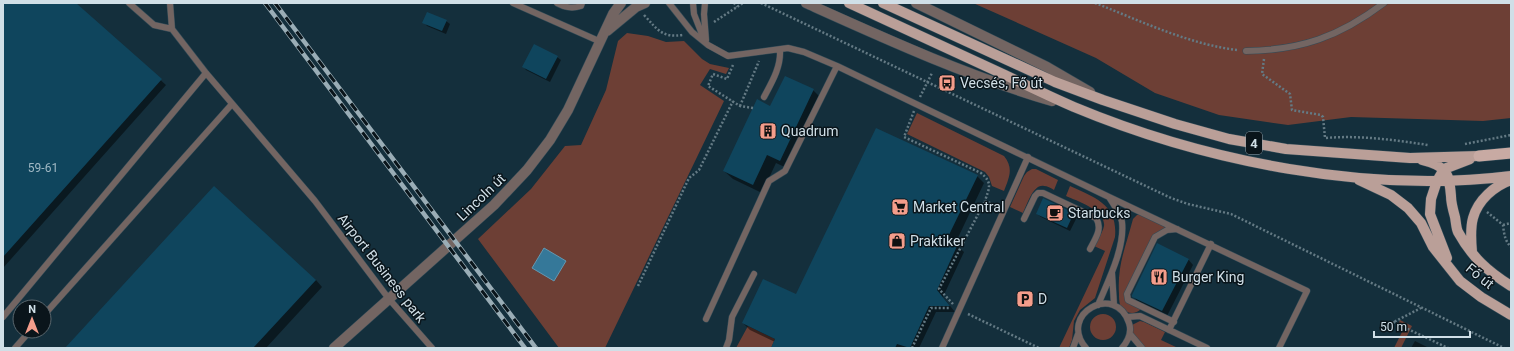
<svg xmlns="http://www.w3.org/2000/svg" width="1514" height="351" font-family="Roboto,sans-serif">
<rect width="100%" height="100%" fill="#142f3c"/>
<path fill="#6d3f35" d="M973 3H1511V118L1483 121 1351 117 1288 125 1219 115 1155 93 1096 58Z
M627 33 648 36 666 42 684 41 702 59 710 64 729 68 726 74 710 69 700 85 724 101 605 348H559L478 239 531 189 565 146 581 145 606 90 618 41Z
M917 113 1004 156C1014 168 1009 178 1004 191L992 186 989 177 985 172 907 134Z
M1032 169H1036L1058 180 1054 190C1051 188 1047 186 1044 186 1033 184 1027 205 1023 213L1010 207 1024 176 1027 172Z
M1070 186C1096 198 1118 205 1115 237L1095 298 1080 310 1074 321 1072 340 1069 348H1059L1105 251 1094 246C1097 240 1103 232 1104 226 1106 210 1077 201 1066 196Z
M1141 214 1165 227 1164 230 1154 235 1125 293 1141 309C1137 313 1132 314 1127 312 1119 309 1119 301 1119 294 1117 265 1126 246 1133 219L1137 215Z
M1090 327a13 13 0 1 1 26 0a13 13 0 1 1-26 0Z
M1400 320 1412 326 1401 348H1394L1402 332 1396 329Z
M1140 321 1144 322 1165 332 1161 340 1178 348H1144L1132 335V325Z
M748 326 775 339 771 348H736Z"/>
<path fill="#357899" stroke="#6497b0" d="M544 248 566 261 554 281 532 268Z"/>
<path fill="#0007" d="M3 3H75L166 85 3 268Z
M563 3H575L573 7Z
M446 21 450 24 446 34 427 26 424 22Z
M557 57 561 60 550 82 526 70 523 66Z
M813 90 822 99 789 169 776 163 762 193 733 179 724 171 771 107Z
M977 176 984 183 955 244 964 252 943 297 955 312H936L919 348H772L775 342 750 330 743 323 797 295Z
M1037 214H1074L1077 217 1070 231 1041 217Z
M1188 259 1193 265 1167 316 1138 302 1133 296Z
M316 280 322 287 266 348H67Z
M1415 341 1429 348H1411Z"/>
<path fill="#0f455d" d="M3 3H76L162 79 3 257Z
M427 12 447 20 442 31 422 23Z
M534 44 558 56 546 79 522 67Z
M785 76 814 89 780 161 767 155 753 185 723 171 757 99 770 106Z
M876 128 978 175 947 239 958 244 937 290 950 306H929L910 348 897 344 895 348H771L775 339 742 323 763 279 796 294Z
M214 186 316 280 253 348H65Z
M1043 198 1074 213 1067 228 1036 214Z
M1157 243 1189 259 1162 311 1132 297V295Z"/>
<g fill="none" stroke-linecap="round" stroke-linejoin="round">
<g stroke="#324b57" stroke-width="7">
<path id="service" d="M129 3 154 25 172 29
M170 3 172 29 206 73 315 201 389 299 432 348
M513 3 601 42
M557 3C565 7 571 9 581 6L582 3
M669 3 692 32 708 45 728 56 788 48 804 52 837 66 1109 197C1113 204 1121 214 1122 222 1125 248 1108 281 1098 305
M693 3 694 14 705 42
M705 3 704 14 706 40
M1246 51C1301 50 1339 37 1384 3
M764 97C772 82 781 67 780 50
M1109 197 1307 291 1279 348
M1024 219 1035 196 1038 193H1043L1096 218C1103 229 1095 239 1090 249
M1112 273 1114 305
M44 315 232 104
M3 317 206 73
M1127 317 1140 316 1207 348
M706 319 769 181 785 171 837 66
M1174 322 1128 300 1127 294 1155 237 1167 230 1177 229
M1169 330 1211 244
M1130 334 1142 348
M15 348 30 331
M726 348 729 340 732 317 754 274
M942 348 1028 157
M1073 348 1078 334
M1086 348C1057 314 1116 282 1129 323 1132 332 1128 341 1122 348"/>
</g>
<g stroke="#324b57" stroke-width="11">
<path id="minor" d="M806 3C886 39 967 76 1052 101
M916 3 1047 67 1090 92
M607 31 636 7 645 3
M334 348 494 205 527 170 550 140 568 110 613 14 621 3"/>
</g>
<g stroke="#324b57" stroke-width="11">
<path id="primary" d="M849 3C901 27 953 51 1005 75 1028 86 1051 97 1074 107 1206 162 1369 194 1511 176
M883 3 1055 82 1103 100 1175 124 1229 139 1286 149 1410 158 1479 156
M1422 160C1447 166 1449 173 1451 196 1451 203 1453 210 1455 217 1456 222 1456 228 1458 232 1472 257 1487 271 1511 286
M1359 180 1391 195 1408 208 1421 223 1433 247 1460 281 1481 297 1511 315
M1472 252C1471 241 1470 229 1473 218 1478 200 1494 186 1511 180
M1447 258 1430 214 1431 199 1437 181 1444 169 1470 159"/>
</g>
<g stroke="#324b57" stroke-width="12">
<path id="trunk" d="M1479 156 1511 153"/>
</g>
<path stroke="#647a84" stroke-width="2.5" stroke-dasharray="2 2" stroke-linecap="butt" d="M734 3 737 7
M761 3 1171 198 1188 204 1231 214 1504 348
M1095 3C1141 21 1188 44 1237 50
M644 15C658 30 662 38 683 35
M714 22 743 3
M1264 59 1262 74 1290 94 1292 110 1321 115 1323 117 1325 138C1360 135 1394 140 1428 145
M733 65 727 79 713 74 708 86 740 106 753 108
M920 97 932 73
M740 106 759 61
M914 111 904 137 981 173C993 183 989 188 985 201L997 206
M1465 144 1511 135
M1487 212 1503 225C1504 234 1505 241 1511 247
M1503 225 1511 223
M638 286 689 178 699 170 733 101
M953 304 939 289 985 201
M968 314 1039 348
M1393 322 1448 348
M1384 327 1421 308
M912 348 931 308H950"/>
<use href="#service" stroke="#736562" stroke-width="6"/>
<use href="#minor" stroke="#736562" stroke-width="10"/>
<use href="#primary" stroke="#ba9f98" stroke-width="10"/>
<use href="#trunk" stroke="#c8aaa3" stroke-width="11"/>
<g stroke="#9aadb6" stroke-width="4.5">
<path id="rail" d="M265 3 525 348
M275 3 536 348"/>
</g>
<use href="#rail" stroke="#0a151b" stroke-width="3" stroke-dasharray="9" stroke-linecap="butt"/>
</g>
<defs>
<g id="bus-square" transform="scale(0.9)"><rect x="-9" y="-9" width="18" height="18" rx="4" fill="#f49d8b" stroke="#0a151b"/><path d="M-5-6H5V4H4V6H2V4H-2V6H-4V4H-5ZM-3.5-4V0h7V-4ZM-3.5 1.2v1.5H-2V1.2ZM2 1.2v1.5H3.5V1.2Z" fill="#111"/></g>
<g id="building-square" transform="scale(0.9)"><rect x="-9" y="-9" width="18" height="18" rx="4" fill="#f49d8b" stroke="#0a151b"/><path d="M-4-6H4V6H1V3H-1V6H-4ZM-2.5-4.3h1.7v1.8h-1.7ZM.8-4.3h1.7v1.8H.8ZM-2.5-1h1.7V.8h-1.7ZM.8-1h1.7V.8H.8Z" fill="#111"/></g>
<g id="supermarket-square" transform="scale(0.9)"><rect x="-9" y="-9" width="18" height="18" rx="4" fill="#f49d8b" stroke="#0a151b"/><path d="M-6-5.5h2.5l.6 2H6L4.5 2H-2.5L-4.4-4H-6ZM-1.5 3.2a1.3 1.3 0 1 0 .1 0ZM3 3.2a1.3 1.3 0 1 0 .1 0Z" fill="#111"/></g>
<g id="cafe-square" transform="scale(0.9)"><rect x="-9" y="-9" width="18" height="18" rx="4" fill="#f49d8b" stroke="#0a151b"/><path d="M-5.5-4.5H6V0H3Q3 3.5 0 3.5H-2.5Q-5.5 3.5-5.5 0ZM3-3.2v2h1.7v-2ZM-6 4.5H4V6H-6Z" fill="#111"/></g>
<g id="shop-square" transform="scale(0.9)"><rect x="-9" y="-9" width="18" height="18" rx="4" fill="#f49d8b" stroke="#0a151b"/><path d="M-5-2.5h2.3a2.7 3.5 0 0 1 5.4 0H5L5.5 6h-11ZM-1.5-2.5h3a1.5 2.3 0 0 0-3 0Z" fill="#111"/></g>
<g id="restaurant-square" transform="scale(0.9)"><rect x="-9" y="-9" width="18" height="18" rx="4" fill="#f49d8b" stroke="#0a151b"/><path d="M-5-6h1v4h1v-4h1v4h1v-4h1v5L-1.5 .5V6h-2V.5L-5-1ZM5-6V6H3V1.5H1.5Q1.5-4 5-6Z" fill="#111"/></g>
<g id="parking-square" transform="scale(0.9)"><rect x="-9" y="-9" width="18" height="18" rx="4" fill="#f49d8b" stroke="#0a151b"/><path d="M-3.5-5.5H1a3.5 3.5 0 0 1 0 7H-1V5.5H-3.5ZM-1-3.4V-.6H.8a1.4 1.4 0 0 0 0-2.8Z" fill="#111"/></g>
</defs>
<g fill-rule="evenodd">
<use href="#bus-square" x="947" y="83"/>
<use href="#building-square" x="768" y="131"/>
<use href="#supermarket-square" x="900" y="207"/>
<use href="#cafe-square" x="1055" y="213"/>
<use href="#shop-square" x="897" y="241"/>
<use href="#restaurant-square" x="1159" y="277"/>
<use href="#parking-square" x="1025" y="299"/>
</g>
<g text-anchor="middle" stroke-width="3" stroke-linejoin="round" paint-order="stroke">
<g font-size="12" fill="#a0b8c4">
<text x="43" y="172">59-61</text>
</g>
<rect fill="#0a151b" stroke="#95a2aa" stroke-width="1" x="1246" y="132" width="16" height="22" rx="3"/>
<g font-size="13" font-weight="bold" fill="#d0dfe7">
<text x="1254" y="148">4</text>
</g>
<g font-size="14" fill="#d0dfe7" stroke="#0a151b" text-anchor="start">
<text x="960" y="88">Vecsés, Fő út</text>
<text x="781" y="136">Quadrum</text>
<text x="913" y="212">Market Central</text>
<text x="1068" y="218">Starbucks</text>
<text x="910" y="246">Praktiker</text>
<text x="1172" y="282">Burger King</text>
<text x="1038" y="304">D</text>
</g>
<g font-size="14" fill="#d0dfe7" stroke="#0a151b">
<text transform="translate(481 197) rotate(-44)" y="5">Lincoln út</text>
<text transform="translate(382 268) rotate(52)" y="5">Airport Business park</text>
<text transform="translate(1480 276) rotate(39)" y="5">Fő út</text>
</g>
</g>
<rect width="1514" height="351" fill="none" stroke="#d0dfe7" stroke-width="8"/>
<g transform="translate(32 319)"><circle r="19" fill="#0a151b" stroke="#59666d"/>
<path d="M0-3L7 15L0 10L-7 15Z" fill="#f49d8b"/>
<text y="-6" font-size="11" font-weight="bold" text-anchor="middle" fill="#d0dfe7">N</text>
</g>
<path d="M1374 331v6h96v-6" fill="none" stroke="#d0dfe7" stroke-width="2"/>
<text x="1380" y="331" font-size="12" fill="#d0dfe7" stroke="#0a151b" stroke-width="3" paint-order="stroke">50 m</text>
</svg>
